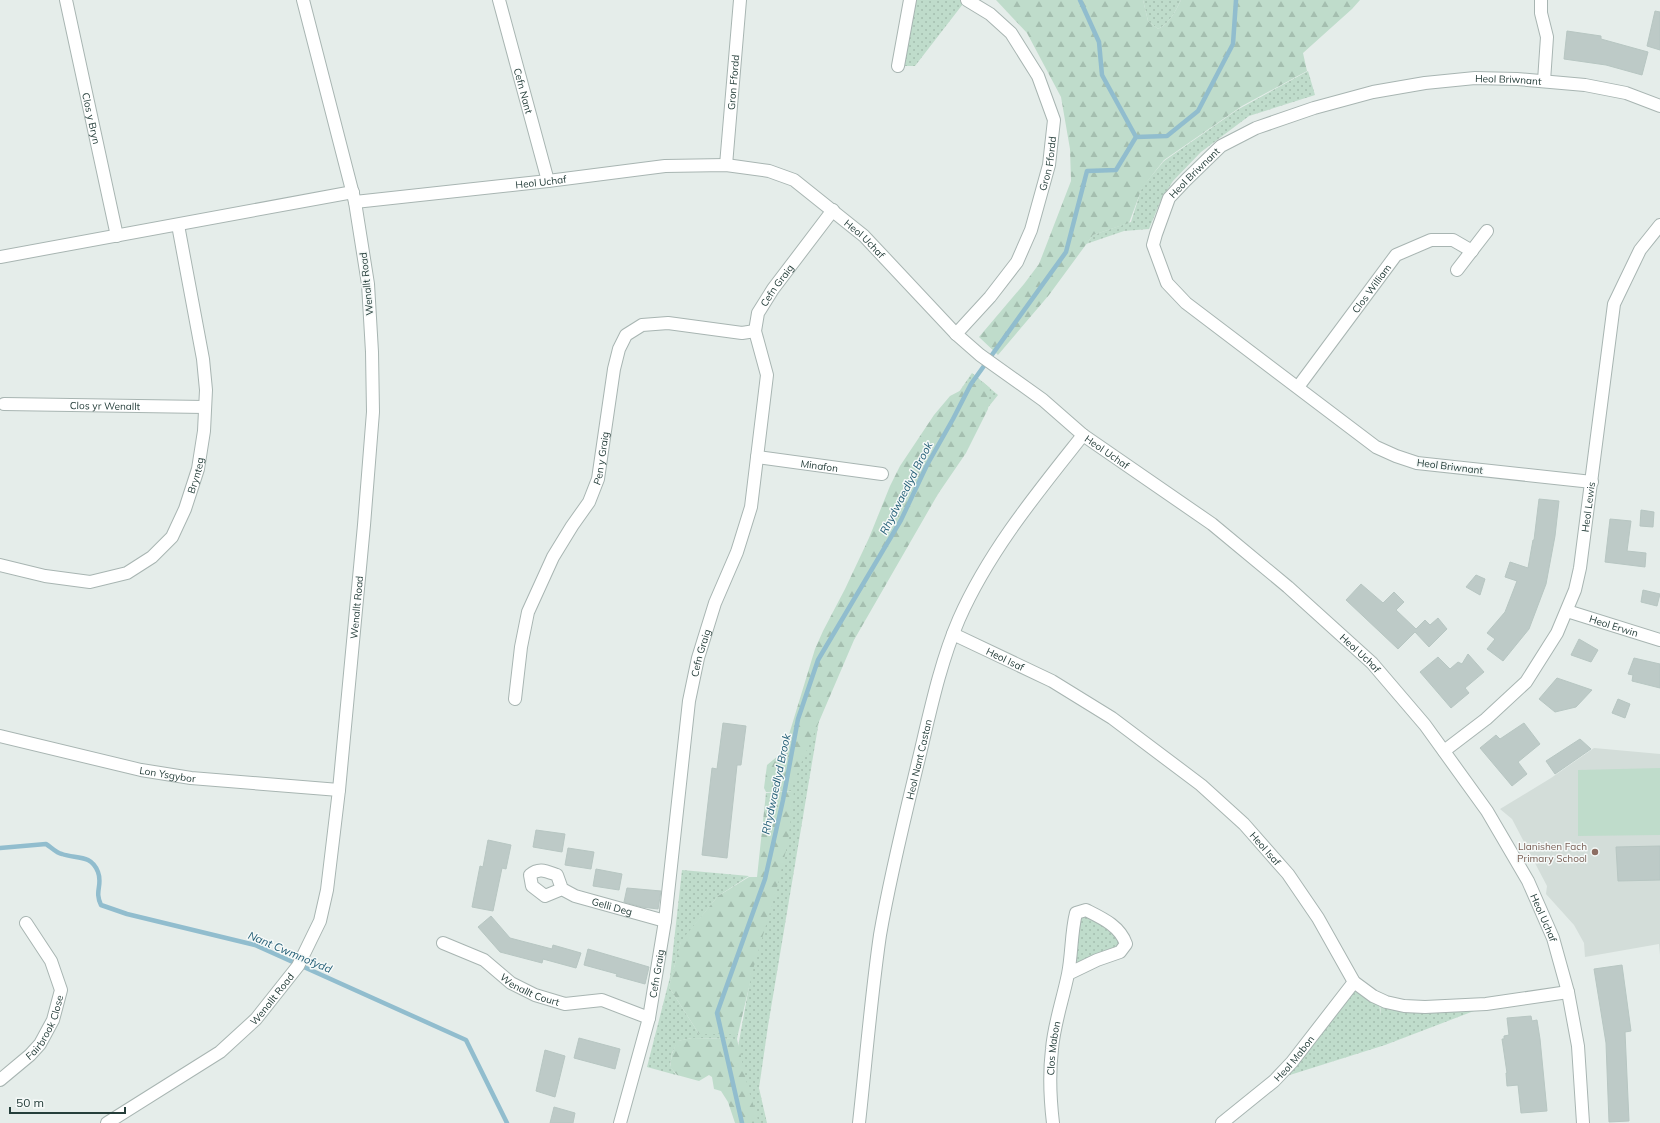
<svg xmlns="http://www.w3.org/2000/svg" width="1660" height="1123" font-family="Mulish,sans-serif">
<defs>
<pattern id="grass-dots" width="8" height="8" patternUnits="userSpaceOnUse"><rect width="8" height="8" fill="#bfdccb"/><path d="M2 2h.1M6 6h.1" fill="none" stroke="#a4beaf" stroke-width="1.8" stroke-linecap="round"/></pattern>
<pattern id="forest-firs" width="22" height="20" patternUnits="userSpaceOnUse"><rect width="22" height="20" fill="#bfdccb"/><path d="M5 1l3.5 6h-7zM16 11l3.5 6h-7z" fill="#a4beaf"/></pattern>
</defs>
<rect width="100%" height="100%" fill="#e5edea"/>
<path fill="#d3ddd9" d="M1594 748 1660 754V955L1659 944 1585 957 1584 943 1574 925 1546 894 1547 886 1512 819 1500 809 1551 778Z"/>
<path fill="url(#grass-dots)" d="M910 0H966L915 66H898Z
M1143 0H1181C1175 12 1170 23 1158 29L1148 21Z
M1308 71 1315 95 1249 116 1201 152 1173 181 1161 200 1149 229 1124 231 1086 244 1093 235 1131 222 1142 187 1164 161 1237 110Z
M972 373 998 395 954 450 855 632 821 709 768 1026 759 1088 767 1123H751L738 1047 751 975 791 791 766 792 768 776 793 775 939 421Z
M682 870 749 876 718 896 681 942 669 987 699 1034H738L737 1039 692 1038 678 1041 672 1053 670 1066 676 1075 647 1067 670 977Z
M1086 910 1126 944 1068 974 1073 924Z
M1354 983 1378 998 1381 1016 1380 1001 1487 1006 1385 1045 1274 1080Z"/>
<path fill="url(#forest-firs)" d="M996 0H1143L1148 21 1158 29C1170 23 1175 12 1181 0H1360L1352 9 1303 53 1307 71 1242 106 1164 160 1142 188 1129 223 1093 235 1049 295 998 355 979 337 1024 284 1039 264 1071 181 1070 149 1061 97 1027 33Z
M983 382 990 388 988 409 966 453 938 494 854 640 800 766 791 790 766 792 764 788 767 765 784 751 815 649 823 631 845 589 869 538 890 486 900 466 934 415 950 396 973 384Z
M794 791 788 842 778 884 754 966 738 1034H699L669 987 681 941 718 896 749 877H757L766 793Z
M692 1038 737 1039 748 1088 759 1123H735L728 1102 721 1091 714 1089 712 1077 709 1075 699 1081 677 1075 670 1067 672 1054 677 1041Z"/>
<path fill="#bfdccb" d="M1660 768V835L1578 836V770Z"/>
<g fill="none" stroke-linecap="round" stroke-linejoin="round">
<path stroke="#91bdce" stroke-width="4.5" d="M1080 0 1099 42 1102 75 1136 137
M0 848 46 844C51 847 56 853 62 854 76 859 91 854 98 872 103 885 94 891 101 905L127 914 255 945 466 1040 507 1123
M742 1123 717 1013 765 879 783 800 798 719 818 660 901 520 927 465 953 419 971 384 1066 252 1087 171 1116 170 1136 137 1167 136 1198 111 1233 44 1236 0"/>
</g>
<path fill="#bdcac7" stroke="#b7c6c2" d="M1655 11 1660 12V50L1647 46Z
M1567 31 1601 36V39L1648 52 1642 75 1606 65 1564 59Z
M1539 499 1559 501 1555 536 1546 584 1529 629 1503 661 1487 649 1495 639 1487 633 1505 612 1517 581 1505 577 1510 562 1528 568 1533 540H1534Z
M1641 510 1654 512 1653 527 1640 526Z
M1610 519 1631 521 1627 551 1646 553 1645 567 1605 562Z
M1476 575 1485 579 1480 595 1466 587Z
M1361 584 1383 603 1394 592 1404 602 1396 610 1416 629 1425 620 1430 625 1438 618 1447 629 1429 647 1415 632 1398 649 1346 600Z
M1643 590 1660 594 1657 606 1641 602Z
M1579 639 1598 650 1591 662 1571 655Z
M1468 654 1484 672 1465 688 1469 693 1451 708 1420 672 1438 657 1450 669 1458 662 1462 664Z
M1634 658 1660 664V688L1632 681 1633 675 1628 674Z
M1557 678 1592 690 1576 707 1555 712 1539 699Z
M1618 699 1630 704 1625 718 1612 713Z
M723 723 746 726 741 765H737L727 858 702 855 712 768 717 769Z
M1524 723 1540 744 1518 762 1527 774 1512 786 1480 748 1496 735 1500 739Z
M1580 739 1591 749 1555 774 1546 761Z
M536 830 565 834 562 852 533 847Z
M488 840 511 845 506 869 502 868 493 911 472 907 480 866 483 867Z
M1660 846V880L1618 881 1616 847Z
M568 848 594 852 591 869 565 865Z
M596 869 622 874 619 890 593 886Z
M627 888 661 891 658 909 642 907 624 902Z
M491 916 510 938 552 949 553 945 581 953 576 968 543 959 542 963 500 952 478 927Z
M588 949 649 967 645 984 616 976 617 974 584 965Z
M1622 965 1631 1031 1625 1032 1629 1121 1609 1122 1606 1043 1594 969Z
M1531 1016 1532 1021 1537 1020 1540 1039 1547 1111 1521 1113 1518 1085 1507 1086 1506 1073H1507L1502 1039H1504V1036L1509 1035 1507 1018Z
M579 1038 620 1049 615 1069 574 1058Z
M545 1050 565 1056 555 1097 536 1091Z
M554 1107 575 1113 573 1123H550Z"/>
<g fill="none" stroke-linecap="round" stroke-linejoin="round">
<g stroke="#a8b5b2" stroke-width="14">
<g id="minor">
<path id="s1" d="M66 0 117 236"/>
<path id="s2" d="M499 0 548 181"/>
<path d="M1541 0V13L1547 37 1544 81"/>
<path d="M898 66 910 0"/>
<path id="s3" d="M726 165 740 0"/>
<path id="s4" d="M355 202 548 181 665 166 726 165 769 171 794 180 864 236 956 334 980 355 1043 400 1083 435 1212 524 1288 587 1372 663 1425 725 1487 811 1528 881 1553 938 1568 992 1578 1046 1583 1123"/>
<path d="M0 257 353 192"/>
<path d="M1457 270 1487 231"/>
<path id="s5" d="M956 334 990 297 1017 262 1031 230 1049 165 1054 120 1038 76 1011 33 990 14 967 0"/>
<path id="s6" d="M1298 387 1396 255 1431 240H1453L1472 251"/>
<path id="s7" d="M4 404 205 407"/>
<path id="s8" d="M757 457 882 474"/>
<path id="s9" d="M1592 482 1417 463 1396 456 1376 447 1186 303 1167 283 1153 245 1156 234 1169 198 1186 180 1221 146 1256 128 1314 108 1373 92 1425 83 1475 78 1517 79 1585 85 1626 93 1660 106"/>
<path id="s10" d="M0 565 45 576 90 582 127 573 152 557 172 537 185 509 198 469 204 431 206 390 203 359 178 225"/>
<path id="s11" d="M1567 611 1660 640"/>
<path id="s12" d="M953 634 1052 681 1112 718 1201 785 1244 824 1288 874 1318 918 1354 982 1373 996 1386 1002 1404 1006 1425 1007 1486 1004 1568 992"/>
<path id="s13" d="M515 699 521 647 528 612 553 557 572 526 589 502 598 479 614 369 619 349 626 335 642 325 668 323 742 333 755 331"/>
<path id="s14" d="M0 736 141 770 191 778 339 790"/>
<path id="s15" d="M1444 751 1486 719 1526 682 1557 633 1575 590 1580 568 1614 304 1640 250 1660 225"/>
<path id="s16" d="M562 889 545 896 532 886 530 875C539 867 546 871 557 875L562 889 575 896 665 921"/>
<path id="s17" d="M443 943 484 960 511 983 535 995 565 1004 602 1000 649 1018"/>
<path id="s18" d="M0 1080 30 1055 40 1044 53 1020 61 990 51 961 26 923"/>
<path id="s19" d="M107 1123 220 1052 256 1019 298 966 320 921 327 890 339 790 364 525 373 412 372 352 368 284 355 202 303 0"/>
<path id="s20" d="M620 1123 649 1018 665 921 689 701 698 658 715 603 737 552 751 507 767 375 755 331 758 313 773 289 833 210"/>
<path id="s21" d="M859 1123C866 1060 871 997 880 935 890 876 905 816 919 758 930 712 940 663 959 619 989 551 1037 493 1083 435"/>
<path id="s22" d="M1053 1123C1050 1098 1049 1074 1052 1049 1054 1024 1063 999 1068 974 1072 954 1071 933 1076 913L1086 910C1102 918 1120 926 1126 944L1120 952 1097 960 1068 974"/>
<path id="s23" d="M1222 1123 1274 1081 1292 1062 1354 982"/>
</g>
</g>
<use href="#minor" stroke="#fff" stroke-width="12"/>
</g>
<circle fill="#8d6e63" stroke="#f5f9f8" stroke-width="1.5" cx="1595" cy="852" r="4"/>
<g text-anchor="middle" stroke-width="3" stroke-linejoin="round" paint-order="stroke">
<g font-size="10" fill="#253e3a" stroke="#f5f9f8">
<text dy="4" stroke="none"><textPath href="#s9" startOffset="948">Heol Briwnant</textPath></text>
<text dy="4" stroke="none"><textPath href="#s3" startOffset="83">Gron Ffordd</textPath></text>
<text dy="4" stroke="none"><textPath href="#s2" startOffset="94">Cefn Nant</textPath></text>
<text dy="4" stroke="none"><textPath href="#s1" startOffset="121">Clos y Bryn</textPath></text>
<text dy="4" stroke="none"><textPath href="#s5" startOffset="198">Gron Ffordd</textPath></text>
<text dy="4" stroke="none"><textPath href="#s9" startOffset="612">Heol Briwnant</textPath></text>
<text dy="4" stroke="none"><textPath href="#s4" startOffset="187">Heol Uchaf</textPath></text>
<text dy="4" stroke="none"><textPath href="#s4" startOffset="535">Heol Uchaf</textPath></text>
<text transform="translate(366 284) rotate(-96)" y="4">Wenallt Road</text>
<text dy="4" stroke="none"><textPath href="#s20" startOffset="863">Cefn Graig</textPath></text>
<text dy="4" stroke="none"><textPath href="#s6" startOffset="123">Clos William</textPath></text>
<text dy="4" stroke="none"><textPath href="#s7" startOffset="101">Clos yr Wenallt</textPath></text>
<text dy="4" stroke="none"><textPath href="#s4" startOffset="859">Heol Uchaf</textPath></text>
<text dy="4" stroke="none"><textPath href="#s13" startOffset="260">Pen y Graig</textPath></text>
<text dy="4" stroke="none"><textPath href="#s8" startOffset="63">Minafon</textPath></text>
<text transform="translate(1450 466) rotate(7)" y="4">Heol Briwnant</text>
<text dy="4" stroke="none"><textPath href="#s10" startOffset="254">Brynteg</textPath></text>
<text dy="4" stroke="none"><textPath href="#s15" startOffset="296">Heol Lewis</textPath></text>
<text dy="4" stroke="none"><textPath href="#s19" startOffset="616">Wenallt Road</textPath></text>
<text dy="4" stroke="none"><textPath href="#s11" startOffset="49">Heol Erwin</textPath></text>
<text dy="4" stroke="none"><textPath href="#s20" startOffset="478">Cefn Graig</textPath></text>
<text dy="4" stroke="none"><textPath href="#s4" startOffset="1183">Heol Uchaf</textPath></text>
<text dy="4" stroke="none"><textPath href="#s12" startOffset="58">Heol Isaf</textPath></text>
<text dy="4" stroke="none"><textPath href="#s21" startOffset="369">Heol Nant Castan</textPath></text>
<text dy="4" stroke="none"><textPath href="#s14" startOffset="172">Lon Ysgybor</textPath></text>
<text dy="4" stroke="none"><textPath href="#s12" startOffset="382">Heol Isaf</textPath></text>
<text dy="4" stroke="none"><textPath href="#s16" startOffset="143">Gelli Deg</textPath></text>
<text dy="4" stroke="none"><textPath href="#s4" startOffset="1507">Heol Uchaf</textPath></text>
<text dy="4" stroke="none"><textPath href="#s20" startOffset="154">Cefn Graig</textPath></text>
<text dy="4" stroke="none"><textPath href="#s17" startOffset="100">Wenallt Court</textPath></text>
<text dy="4" stroke="none"><textPath href="#s19" startOffset="208">Wenallt Road</textPath></text>
<text dy="4" stroke="none"><textPath href="#s18" startOffset="71">Fairbrook Close</textPath></text>
<text dy="4" stroke="none"><textPath href="#s22" startOffset="75">Clos Mabon</textPath></text>
<text dy="4" stroke="none"><textPath href="#s23" startOffset="97">Heol Mabon</textPath></text>
</g>
<g font-size="10" fill="#785e54" stroke="#f5f9f8" text-anchor="end">
<text x="1587" y="850">Llanishen Fach<tspan x="1587" dy="12">Primary School</tspan></text>
</g>
<g font-size="11" font-style="italic" fill="#235e76" stroke="#f5f9f8">
<text transform="translate(906 488) rotate(-63)" y="4">Rhydwaedlyd Brook</text>
<text transform="translate(776 784) rotate(-78)" y="4">Rhydwaedlyd Brook</text>
<text transform="translate(290 952) rotate(23)" y="4">Nant Cwmnofydd</text>
</g>
</g>
<path d="M10 1107v6h115v-6" fill="none" stroke="#253e3a" stroke-width="2"/>
<text x="16" y="1107" font-size="12" fill="#253e3a" stroke="#f5f9f8" stroke-width="3" paint-order="stroke">50 m</text>
</svg>
